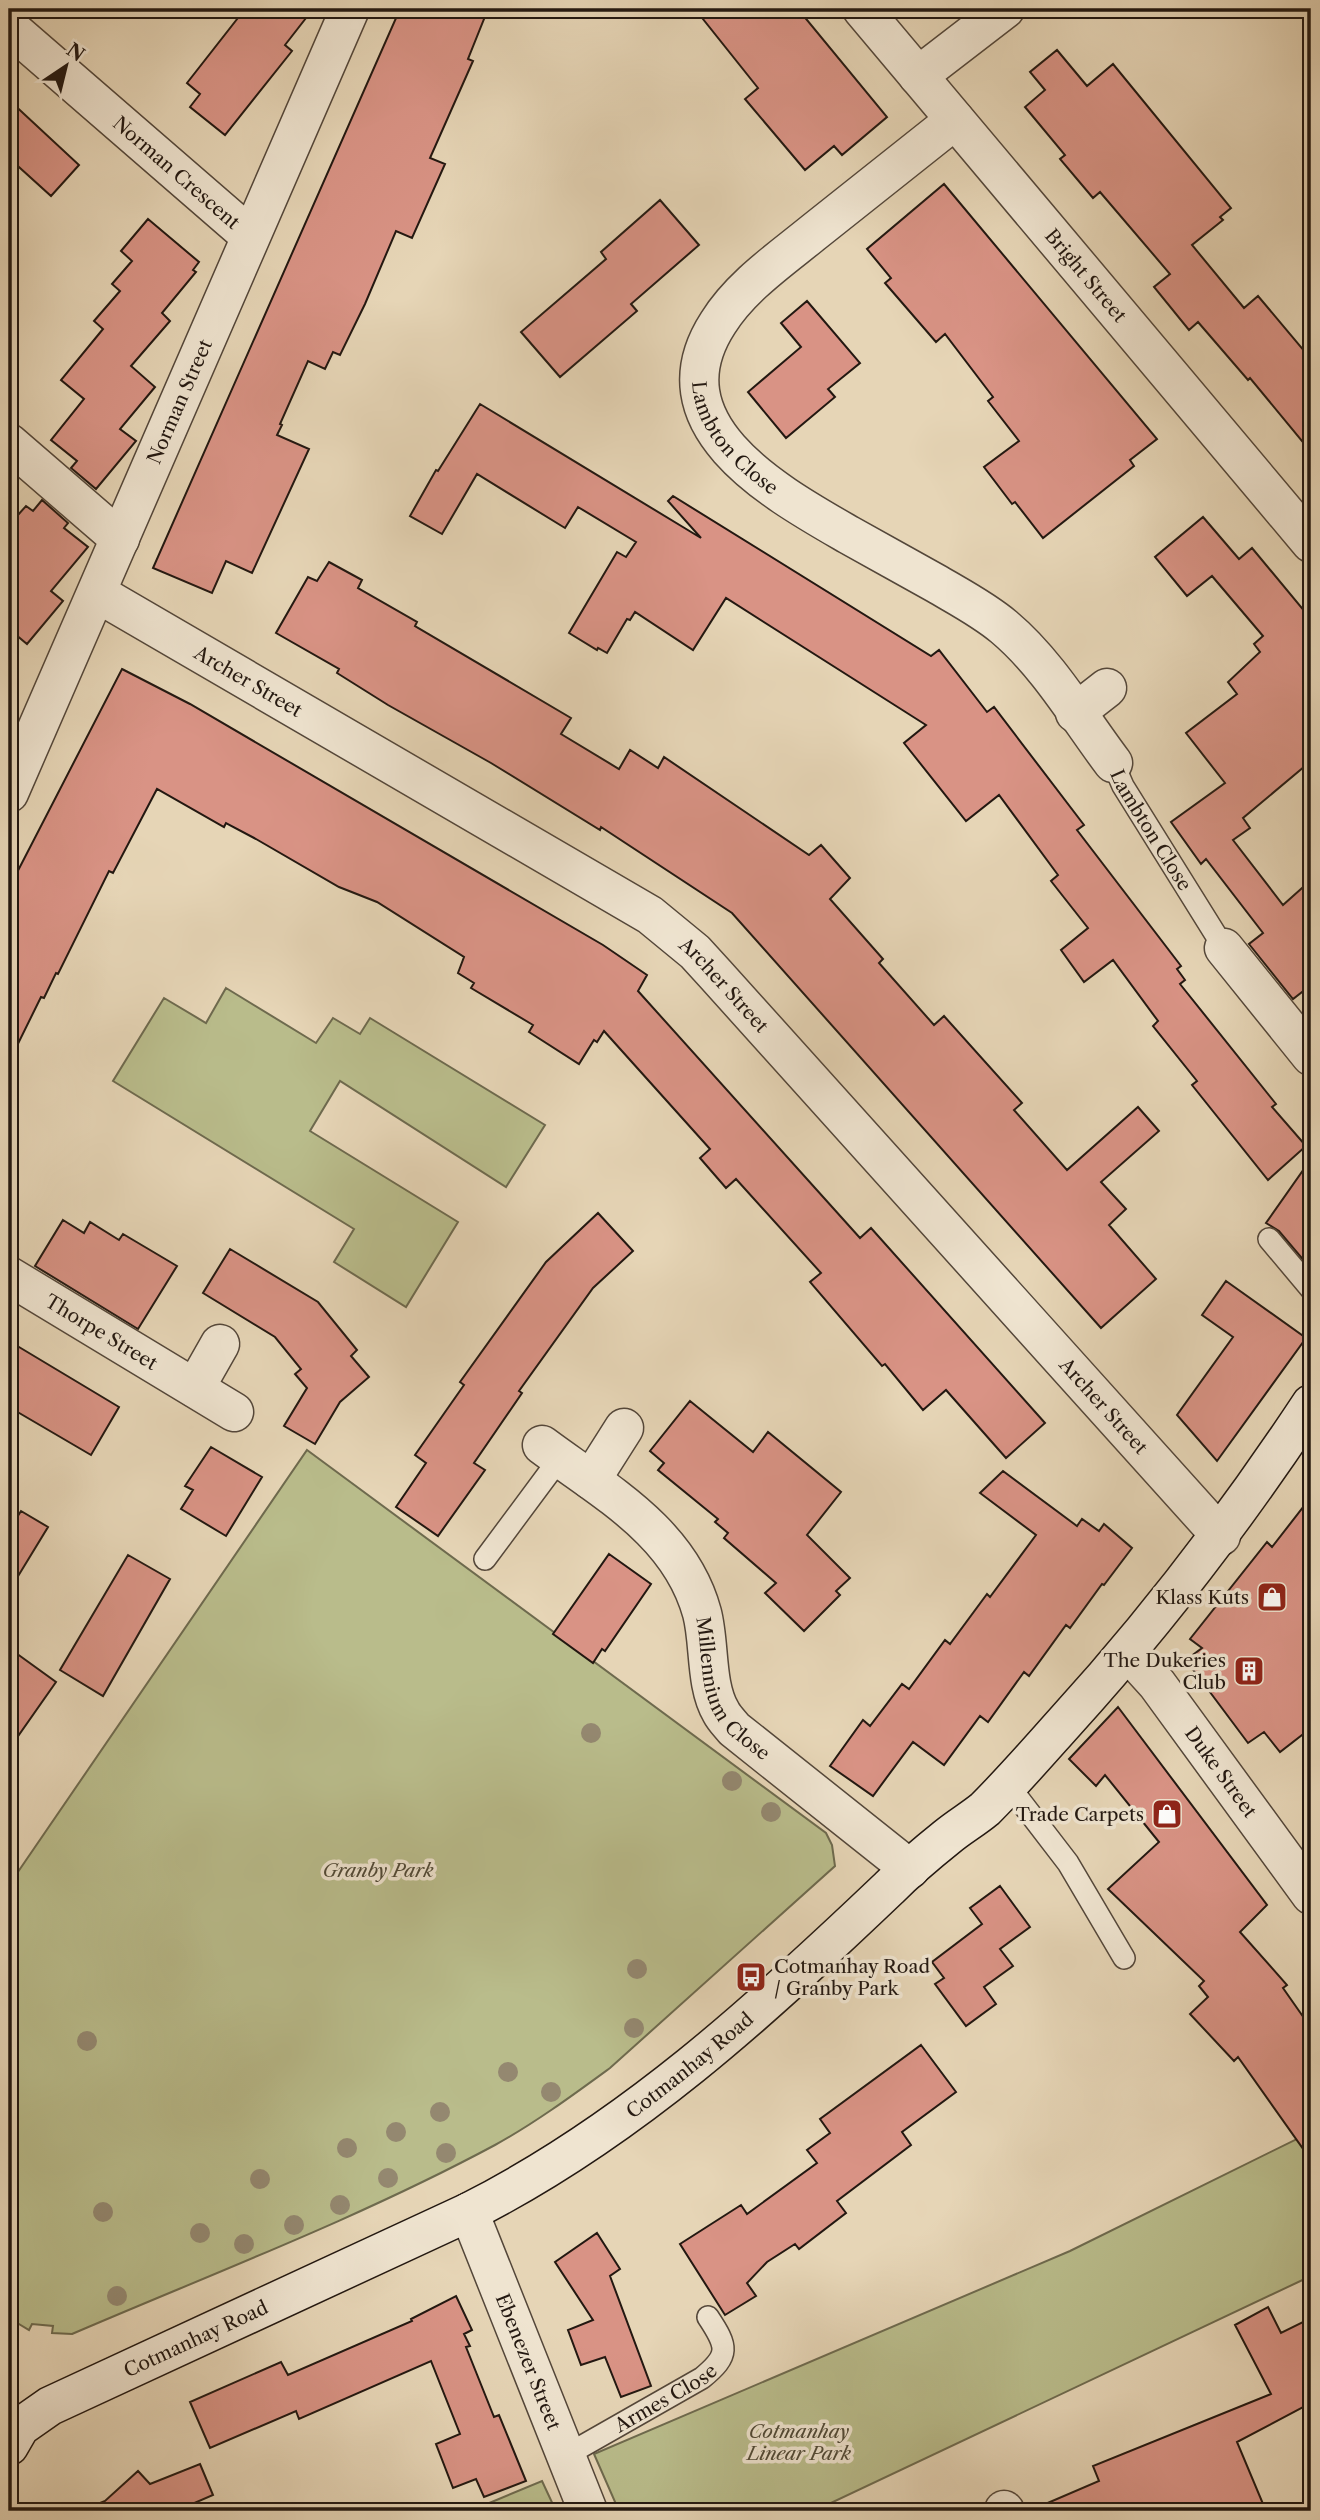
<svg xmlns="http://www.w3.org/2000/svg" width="1320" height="2520" font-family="'Libre Caslon Text',serif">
<rect width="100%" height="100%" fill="#e6d5b6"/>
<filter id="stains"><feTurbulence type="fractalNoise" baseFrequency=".00286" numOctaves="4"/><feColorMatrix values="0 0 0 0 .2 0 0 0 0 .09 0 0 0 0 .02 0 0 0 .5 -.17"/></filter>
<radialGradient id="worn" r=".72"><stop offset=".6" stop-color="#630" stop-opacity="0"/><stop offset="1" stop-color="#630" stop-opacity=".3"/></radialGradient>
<path fill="#b9bc8b" stroke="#6e6a4e" stroke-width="2" d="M226 988 316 1043 333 1018 360 1034 370 1018 545 1125 506 1187 340 1081 310 1131 458 1222 406 1307 334 1262 354 1229 113 1081 164 998 206 1023Z
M307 1450 826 1833 832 1845 835 1866 610 2068C573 2095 535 2123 495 2145 359 2218 214 2273 72 2334L52 2333 53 2326 32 2324 29 2330 9 2318V1885Z
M1311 2132V2276L814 2511H619L594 2454 1070 2251Z
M542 2481 556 2511H470Z"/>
<path fill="#d99385" stroke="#231811" stroke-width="2" d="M245 9H313L285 45 292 51 225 135 190 107 200 94 187 83Z
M400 9H488L468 59 473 61 430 158 445 164 412 238 396 231 365 304 340 355 333 352 325 369 308 361 280 424 282 425 277 435 309 449 252 573 226 561 212 593 153 568Z
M695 9H798L887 117 842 155 834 146 805 170 745 99 758 88Z
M1057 50 1087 86 1113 64 1231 208 1220 217 1223 220 1192 245 1244 308 1258 296 1311 359V452L1250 378 1248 380 1198 322 1189 330 1154 287 1170 274 1100 192 1093 198 1060 159 1065 155 1025 107 1045 90 1030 72Z
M9 100 79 165 51 196 9 158Z
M944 184 1157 439 1130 460 1134 466 1043 538 1015 502 1012 504 984 467 1019 441 988 401 993 397 945 334 936 342 885 283 891 278 867 249Z
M660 200 699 245 631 304 637 311 560 377 521 332 606 259 601 252Z
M148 219 199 262 193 270 196 272 162 313 170 321 131 366 155 387 120 429 136 441 96 489 71 468 77 461 51 440 84 399 61 380 103 329 94 321 120 291 112 284 132 261 121 251Z
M807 301 860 363 828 389 835 397 786 438 748 392 801 347 781 323Z
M480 404 701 538 668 501 673 496 931 656 939 650 987 712 994 707 1084 825 1077 830 1181 966 1177 969 1185 980 1180 984 1276 1104 1272 1107 1306 1146 1268 1180 1192 1085 1197 1081 1153 1026 1158 1021 1113 960 1084 982 1061 950 1088 928 1051 881 1058 875 999 795 966 821 904 743 926 725 726 598 693 650 635 612 630 620 627 619 607 653 598 648 597 650 569 633 617 552 626 557 636 542 578 507 565 528 477 474 442 534 410 516 436 470 438 471Z
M42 500 68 523 64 528 88 547 51 591 63 601 27 644 9 629V525L26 506 33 511Z
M1203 517 1239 559 1252 548 1311 619V761L1243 818 1250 828 1233 840 1283 905 1311 880V985L1293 999 1249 944 1263 933 1206 859 1201 864 1171 822 1225 783 1186 733 1237 694 1228 682 1260 652 1254 644 1263 636 1212 576 1187 596 1155 557Z
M329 562 362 580 358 588 417 622 415 626 571 718 561 734 619 769 630 750 658 768 664 757 809 855 821 845 850 878 830 899 883 959 879 963 934 1025 944 1016 1022 1103 1014 1110 1067 1170 1138 1107 1159 1131 1101 1182 1126 1209 1109 1225 1156 1279 1101 1328 732 913 601 827 600 830 491 763 388 705 337 673 339 669 276 633 308 577 317 581Z
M122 669 190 704 603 945 647 975 638 991 860 1238 871 1228 1045 1423 1006 1458 946 1390 923 1410 885 1364 882 1366 810 1282 821 1273 736 1179 726 1188 700 1158 710 1149 604 1031 597 1042 594 1040 579 1064 529 1032 533 1025 471 988 474 983 458 973 464 957 377 902 339 887 256 839 226 823 224 827 157 789 113 873 109 871 58 974 56 973 44 998 41 997 9 1062V888Z
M1311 1159V1269L1279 1231 1266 1223Z
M598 1213 633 1251 593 1288 519 1391 522 1393 474 1463 485 1470 438 1536 396 1507 426 1463 415 1455 464 1385 460 1382 546 1262Z
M63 1220 84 1233 90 1222 119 1240 123 1234 177 1266 138 1329 35 1266Z
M230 1249 318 1302 357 1350 351 1356 369 1377 340 1402 315 1444 284 1426 307 1388 295 1374 301 1369 275 1337 203 1293Z
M1226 1281 1306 1338 1217 1461 1177 1415 1233 1337 1202 1315Z
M9 1341 119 1407 91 1455 9 1407Z
M690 1401 753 1452 768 1432 841 1492 807 1535 850 1578 836 1591 840 1595 804 1631 765 1593 776 1583 724 1538 728 1533 715 1522 718 1519 658 1470 664 1463 650 1451Z
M211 1447 262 1477 226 1536 181 1509 193 1490 185 1486Z
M1003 1471 1077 1526 1082 1519 1099 1531 1104 1524 1132 1548 1104 1585 1102 1584 1070 1628 1066 1625 1029 1676 1024 1672 988 1722 980 1716 944 1765 913 1742 873 1796 830 1766 863 1720 870 1726 902 1684 909 1689 945 1640 950 1644 987 1594 990 1597 1036 1535 980 1493Z
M1311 1497V1728L1280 1752 1264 1732 1248 1743 1186 1660 1202 1648 1190 1639 1267 1542 1272 1547Z
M21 1511 48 1527 9 1591V1530Z
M609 1554 651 1584 605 1651 602 1649 593 1663 553 1634Z
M128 1555 170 1579 103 1696 60 1670Z
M9 1648 56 1682 9 1749Z
M1118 1707 1267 1905 1240 1932 1287 1985 1283 1988 1311 2028V2160L1238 2057 1234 2061 1190 2014 1208 1997 1199 1986 1204 1981 1108 1889 1159 1842 1105 1775 1096 1786 1069 1759Z
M1000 1886 1030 1927 1000 1949 1013 1966 984 1987 996 2004 966 2026 935 1984 944 1978 932 1962 982 1924 970 1908Z
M921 2045 956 2092 902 2132 911 2145 837 2201 846 2213 799 2249 795 2244 767 2262 747 2283 756 2296 725 2315 680 2244 741 2205 747 2214 817 2163 807 2150 830 2133 820 2119Z
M597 2233 620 2269 610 2276 651 2386 621 2397 605 2357 581 2365 568 2330 593 2320 555 2262Z
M456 2296 472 2330 464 2334 470 2346 466 2347 494 2417 499 2415 526 2481 484 2497 476 2479 453 2488 436 2444 460 2434 431 2361 299 2419 296 2411 210 2448 190 2402 281 2362 288 2375 412 2321 411 2319Z
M1268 2307 1281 2333 1311 2318V2403L1237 2442 1266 2511H1029L1099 2481 1093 2466 1271 2394 1235 2325Z
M200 2464 213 2495 176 2511H86L85 2509 105 2501 138 2471 150 2484Z"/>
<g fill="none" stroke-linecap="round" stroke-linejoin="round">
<g stroke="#54473a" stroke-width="24">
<g id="lane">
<path id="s1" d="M1113 763 1123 786 1224 948"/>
<path d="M1269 1239 1311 1289"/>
<path d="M485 1559 560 1458"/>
<path d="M1008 1785 1068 1863 1124 1958"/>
<path id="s2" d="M565 2456 702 2378C730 2355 728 2347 708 2317"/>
</g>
</g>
<g stroke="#54473a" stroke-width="41">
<g id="street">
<path id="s3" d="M862 9 1311 543"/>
<path id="s4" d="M9 27 250 236"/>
<path d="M918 76 1005 9"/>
<path id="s5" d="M955 120C908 157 861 195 814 232 781 259 741 286 718 323 652 425 776 493 849 535 878 551 908 568 937 584 959 597 984 610 1004 627 1048 664 1079 718 1113 763"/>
<path d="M9 443 120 539"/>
<path id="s6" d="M97 593 650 915 695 952 716 975 1221 1536"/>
<path d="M1075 713 1107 688"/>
<path id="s7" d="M9 793 350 9"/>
<path d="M1224 948 1311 1056"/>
<path id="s8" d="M9 1276 234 1412"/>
<path d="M195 1388 220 1344"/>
<path id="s9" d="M542 1445C605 1492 680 1532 702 1613 710 1643 705 1685 721 1712 724 1718 730 1724 734 1729L910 1869"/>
<path d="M591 1480 624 1428"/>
<path id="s10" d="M1128 1652 1157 1684 1311 1895"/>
<path id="s11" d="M469 2212 588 2511"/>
<path d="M1004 2510 1005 2511"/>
</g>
</g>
<g stroke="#231811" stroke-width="41">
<g id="secondary">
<path id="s12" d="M9 2446 20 2427 50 2406 469 2212C629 2131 760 2011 889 1888 907 1870 927 1853 947 1837 959 1827 973 1819 985 1809 1013 1781 1039 1751 1065 1722 1156 1622 1237 1516 1311 1404"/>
</g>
</g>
<use href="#lane" stroke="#efe4d0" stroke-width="21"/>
<use href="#street" stroke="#efe4d0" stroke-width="38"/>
<use href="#secondary" stroke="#efe4d0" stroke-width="38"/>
</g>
<g fill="#948870">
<circle cx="591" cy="1733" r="10"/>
<circle cx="732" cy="1781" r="10"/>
<circle cx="771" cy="1812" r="10"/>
<circle cx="637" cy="1969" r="10"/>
<circle cx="634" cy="2028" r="10"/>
<circle cx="87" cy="2041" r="10"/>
<circle cx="508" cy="2072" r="10"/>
<circle cx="551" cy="2092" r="10"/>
<circle cx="440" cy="2112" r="10"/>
<circle cx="396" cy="2132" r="10"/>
<circle cx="347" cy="2148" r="10"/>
<circle cx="446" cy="2153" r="10"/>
<circle cx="388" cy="2178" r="10"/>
<circle cx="260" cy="2179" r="10"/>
<circle cx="340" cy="2205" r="10"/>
<circle cx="103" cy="2212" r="10"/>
<circle cx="294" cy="2225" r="10"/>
<circle cx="200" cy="2233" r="10"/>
<circle cx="244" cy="2244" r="10"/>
<circle cx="117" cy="2296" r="10"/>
</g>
<defs>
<g id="shop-square" transform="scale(1.575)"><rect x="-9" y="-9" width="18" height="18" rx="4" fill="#8f2418" stroke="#efe4d0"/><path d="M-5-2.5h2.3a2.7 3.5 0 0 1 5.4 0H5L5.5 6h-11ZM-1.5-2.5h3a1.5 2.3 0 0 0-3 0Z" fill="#fff"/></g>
<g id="building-square" transform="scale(1.575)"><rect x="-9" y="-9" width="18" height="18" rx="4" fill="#8f2418" stroke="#efe4d0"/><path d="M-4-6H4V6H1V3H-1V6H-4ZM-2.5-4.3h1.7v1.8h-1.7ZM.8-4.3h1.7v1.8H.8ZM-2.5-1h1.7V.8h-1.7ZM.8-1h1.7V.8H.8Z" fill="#fff"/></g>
<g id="bus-square" transform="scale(1.575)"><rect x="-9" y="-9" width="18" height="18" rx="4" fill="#8f2418" stroke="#efe4d0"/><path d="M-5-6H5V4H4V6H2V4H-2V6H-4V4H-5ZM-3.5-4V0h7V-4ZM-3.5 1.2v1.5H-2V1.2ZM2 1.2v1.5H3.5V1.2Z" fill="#fff"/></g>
</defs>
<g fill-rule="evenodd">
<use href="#shop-square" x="1272" y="1597"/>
<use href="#building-square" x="1249" y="1671"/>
<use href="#shop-square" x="1167" y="1814"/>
<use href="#bus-square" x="751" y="1977"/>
</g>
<g text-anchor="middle" stroke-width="7" stroke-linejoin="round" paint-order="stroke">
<g font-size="19" fill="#231811" stroke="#efe4d0">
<text dy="7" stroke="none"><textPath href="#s4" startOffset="222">Norman Crescent</textPath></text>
<text dy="7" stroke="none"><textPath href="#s3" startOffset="348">Bright Street</textPath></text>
<text dy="7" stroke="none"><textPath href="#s7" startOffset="427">Norman Street</textPath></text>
<text dy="7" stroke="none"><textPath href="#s5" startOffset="444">Lambton Close</textPath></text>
<text dy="7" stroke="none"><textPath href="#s6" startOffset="175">Archer Street</textPath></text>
<text dy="7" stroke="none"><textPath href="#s1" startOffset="77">Lambton Close</textPath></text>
<text dy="7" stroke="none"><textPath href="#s6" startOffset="742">Archer Street</textPath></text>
<text dy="7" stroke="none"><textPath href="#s8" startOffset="108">Thorpe Street</textPath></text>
<text dy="7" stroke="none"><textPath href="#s6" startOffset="1309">Archer Street</textPath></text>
<text dy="7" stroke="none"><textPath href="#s9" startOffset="322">Millennium Close</textPath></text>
<text dy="7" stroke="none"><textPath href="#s10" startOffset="152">Duke Street</textPath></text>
<text dy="7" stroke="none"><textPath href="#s12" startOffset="786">Cotmanhay Road</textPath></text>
<text dy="7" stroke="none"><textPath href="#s12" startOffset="219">Cotmanhay Road</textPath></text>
<text dy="7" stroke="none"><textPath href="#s11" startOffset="161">Ebenezer Street</textPath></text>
<text dy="7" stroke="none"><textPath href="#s2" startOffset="116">Armes Close</textPath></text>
</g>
<g font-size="19" fill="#231811" stroke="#efe4d0" text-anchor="end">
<text x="1249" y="1604">Klass Kuts</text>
<text x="1226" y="1667">The Dukeries<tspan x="1226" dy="22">Club</tspan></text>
<text x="1144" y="1821">Trade Carpets</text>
<text x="774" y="1973" text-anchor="start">Cotmanhay Road<tspan x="774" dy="22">/ Granby Park</tspan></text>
</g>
<g font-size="19" font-style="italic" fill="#504936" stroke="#efe4d0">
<text x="378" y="1877">Granby Park</text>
<text x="799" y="2438">Cotmanhay<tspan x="799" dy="22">Linear Park</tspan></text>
</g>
</g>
<rect width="1320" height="2520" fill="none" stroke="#e6d5b6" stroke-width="35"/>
<rect x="10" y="10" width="1299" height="2499" fill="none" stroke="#231811" stroke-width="3.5"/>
<rect x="18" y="18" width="1285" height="2485" fill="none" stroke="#231811" stroke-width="2"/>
<g transform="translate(66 66) rotate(35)" stroke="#efe4d0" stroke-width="5" paint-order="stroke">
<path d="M0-5L12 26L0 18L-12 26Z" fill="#231811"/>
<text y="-10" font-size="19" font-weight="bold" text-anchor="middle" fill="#231811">N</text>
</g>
<rect width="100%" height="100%" filter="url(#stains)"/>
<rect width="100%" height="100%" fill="url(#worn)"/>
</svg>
